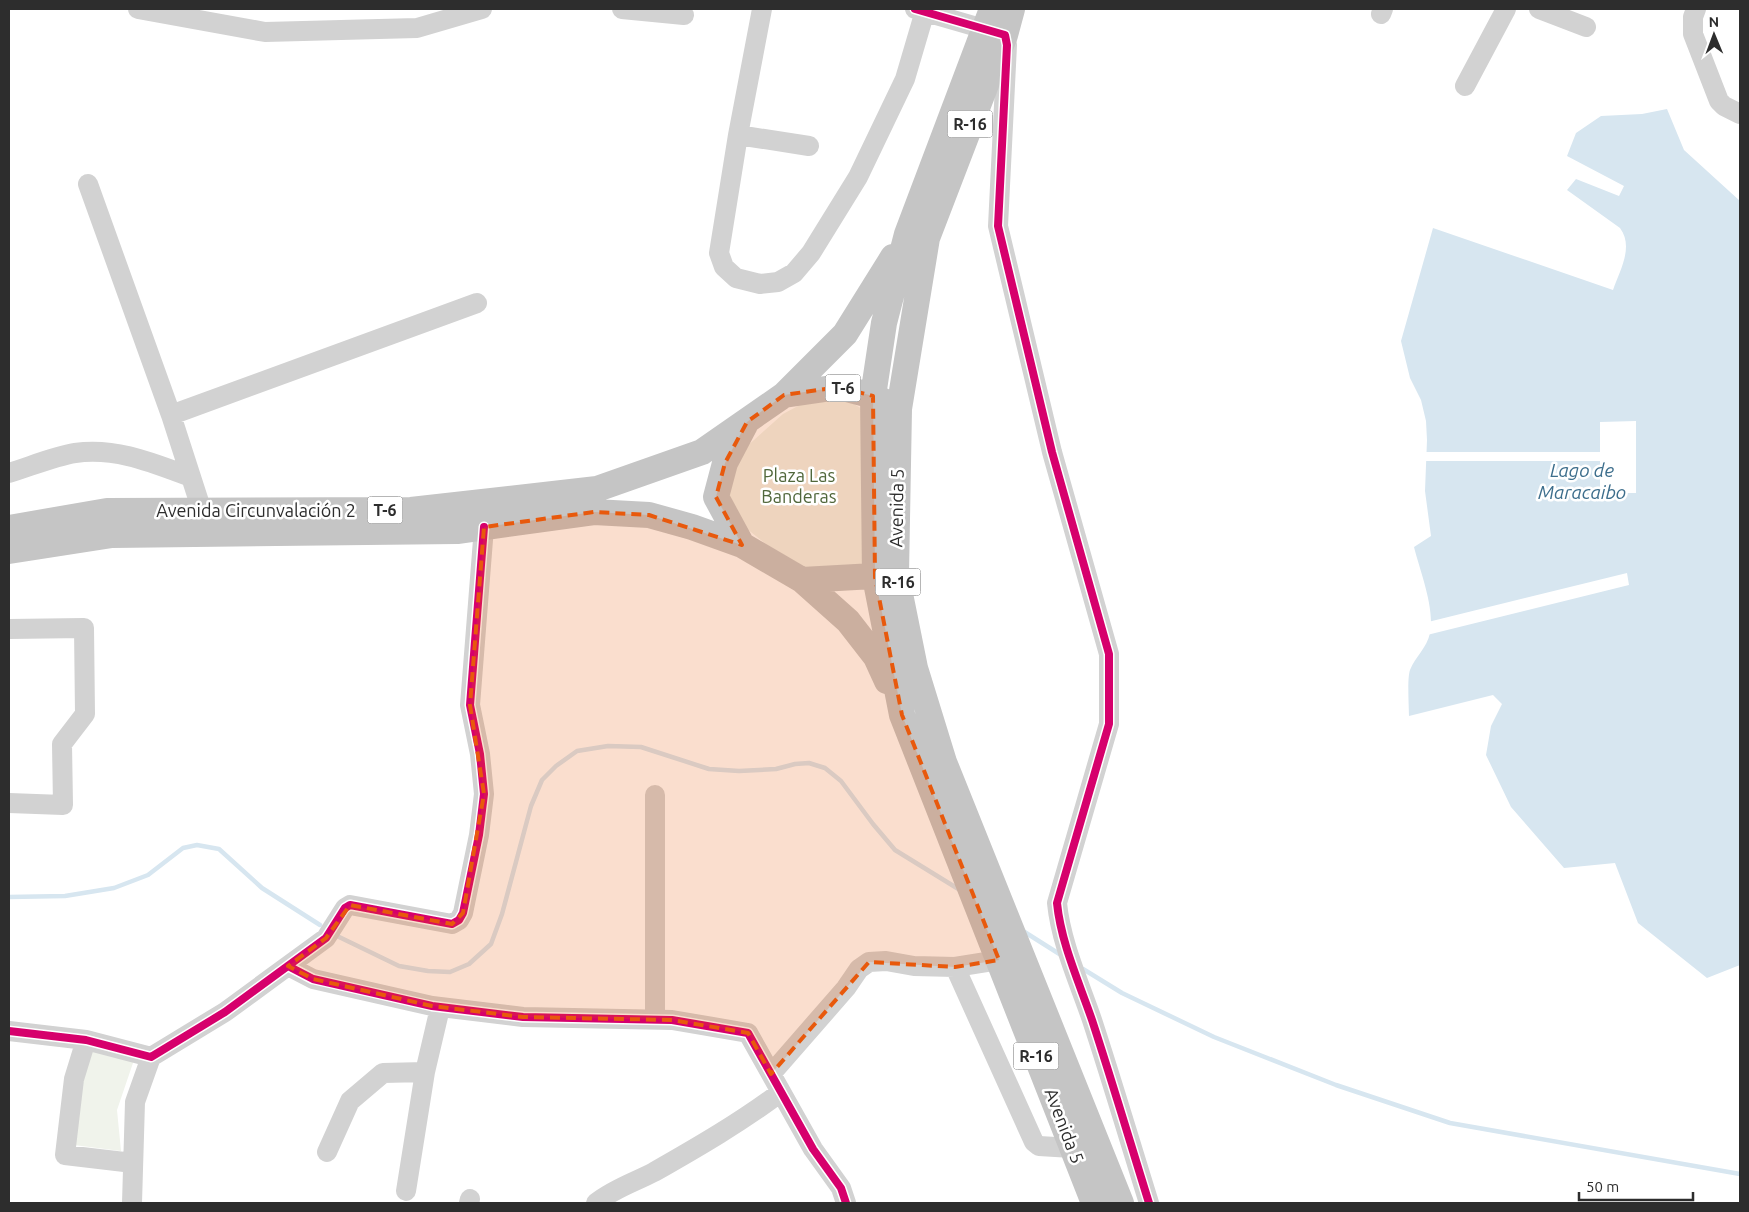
<svg xmlns="http://www.w3.org/2000/svg" width="1749" height="1212" font-family="Ubuntu,sans-serif">
<rect width="100%" height="100%" fill="#fff"/>
<path fill="#f0f3eb" d="M841 396 862 409 865 569 806 568 766 544 741 524 727 488 734 458 783 414 813 398Z
M89 1049 134 1060 117 1110 121 1151 74 1145 80 1082Z"/>
<path fill="#d7e6f0" d="M1667 109 1684 150 1740 201V965L1707 978 1638 923 1615 863 1564 868 1511 807 1486 755 1491 726 1502 704 1493 695 1409 716C1409 706 1407 679 1410 670 1415 657 1427 648 1430 633 1435 608 1420 571 1414 547L1431 536 1425 491 1427 440 1426 421 1421 400 1410 378 1401 341 1433 228 1613 290C1620 270 1634 247 1620 228L1567 190 1576 179 1619 196 1624 186 1567 156 1576 133 1601 116 1642 114Z"/>
<path fill="#fff" d="M1636 421V493H1600V461H1424V452H1600V422Z
M1627 573 1629 585 1427 635 1428 622Z"/>
<g fill="none" stroke-linecap="round" stroke-linejoin="round">
<path stroke="#d7e6f0" stroke-width="4.5" d="M9 897 65 896 114 888 148 875 183 848 197 845 219 849 262 888 320 925
M1023 931 1061 955
M335 935 399 966 428 971 450 972 469 964 491 944 502 914 531 806 542 780 556 766 577 751 608 746 641 747 709 769 739 771 776 769 795 764 809 763 825 768 841 781 873 824 895 850 960 890
M1083 969 1122 993 1214 1037 1336 1085 1450 1123 1740 1174"/>
<path stroke="#d2d2d2" stroke-width="20" d="M138 9 265 32 417 28 482 9
M622 9 684 15
M762 9 738 135 719 253 724 267 736 278 760 284 778 282 794 273 811 253 858 177 905 79 925 11
M915 9 1005 35 1007 45 998 226 1052 452 1109 654V724L1057 903C1061 943 1079 982 1092 1020 1112 1081 1130 1142 1149 1203
M1539 9 1586 27
M1696 9 1693 17V34L1719 101 1724 106 1740 114
M1381 14 1383 9
M1465 86 1506 9
M738 135 809 146
M88 184 171 415 202 511
M171 415 477 303
M9 473C29 467 55 456 75 453 116 447 153 463 191 477
M9 629 84 628 85 714 62 744 63 805 9 803
M288 966 313 979 432 1006 523 1017 672 1020 748 1033 813 1149 841 1188 846 1203
M955 967 1034 1142 1039 1146 1072 1148
M655 1019V795
M9 1031 86 1040 151 1057 225 1012 326 938 345 908 350 905 452 924 459 920 463 913 479 835 484 794 480 754 470 705 484 527
M86 1040 74 1079 65 1155 133 1163
M771 1074 846 988 859 969 869 962 886 961 914 966 955 967 999 960
M327 1152 350 1101 383 1073 425 1072 440 1008
M406 1191 425 1072
M132 1203 135 1102 151 1057
M469 1203 470 1199
M596 1203C613 1189 635 1182 654 1172 698 1147 741 1122 781 1092"/>
<path stroke="#c5c5c5" stroke-width="26" d="M992 9 907 234 884 323 873 396 875 577 902 715 1094 1203
M1012 9 1005 35 927 238 899 409 896 574 915 668 944 762 1121 1203
M784 395 839 387 873 396 887 403
M9 528 107 511 411 510 597 489 702 452 784 395 845 334 893 257
M742 545 716 497 725 463 745 425
M9 551 112 535 457 531 594 512 649 515 692 527 742 545 802 580 848 621 876 657 887 681
M802 580 892 575"/>
<g stroke="#fff" stroke-width="11">
<path id="cycleway" d="M915 9 1005 35 1007 45 998 226 1052 452 1109 654V724L1057 903C1061 943 1079 982 1092 1020 1112 1081 1130 1142 1149 1203
M288 966 313 979 432 1006 523 1017 672 1020 748 1033 813 1149 841 1188 846 1203
M9 1031 86 1040 151 1057 225 1012 326 938 345 908 350 905 452 924 459 920 463 913 479 835 484 794 480 754 470 705 484 527"/>
</g>
<use href="#cycleway" stroke="#d6006c" stroke-width="8"/>
</g>
<path fill="#e8590c" fill-opacity="0.2" stroke="#e8590c" stroke-width="4" stroke-dasharray="10 6" stroke-linejoin="round" d="M839 387 873 396 875 577 902 715 999 960 955 967 869 962 771 1074 748 1033 672 1020 523 1017 432 1006 313 979 288 966 326 938 350 905 452 924 463 913 484 794 470 705 484 527 594 512 649 515 742 545 716 497 725 463 747 422 784 395Z"/>
<g text-anchor="middle" stroke-width="5" stroke-linejoin="round" paint-order="stroke">
<g fill="#fff" stroke="#6c6c6c" stroke-width="1">
<rect x="947.5" y="110.5" width="45" height="27" rx="4"/>
<rect x="825.5" y="374.5" width="35" height="27" rx="4"/>
<rect x="367.5" y="496.5" width="35" height="27" rx="4"/>
<rect x="875.5" y="568.5" width="45" height="27" rx="4"/>
<rect x="1013.5" y="1042.5" width="45" height="27" rx="4"/>
</g>
<g font-size="16" font-weight="bold" fill="#2d2d2d">
<text x="970" y="130">R-16</text>
<text x="843" y="394">T-6</text>
<text x="385" y="516">T-6</text>
<text x="898" y="588">R-16</text>
<text x="1036" y="1062">R-16</text>
</g>
<g font-size="18" fill="#50673b" stroke="#fff">
<text x="799" y="482">Plaza Las<tspan x="799" dy="21">Banderas</tspan></text>
</g>
<g font-size="18" fill="#2d2d2d" stroke="#fff">
<text transform="translate(897 508) rotate(-89)" y="6">Avenida 5</text>
<text x="256" y="517">Avenida Circunvalación 2</text>
<text transform="translate(1064 1126) rotate(69)" y="6">Avenida 5</text>
</g>
<g font-size="19" font-style="italic" fill="#3d6e8c" stroke="#fff">
<text x="1582" y="477">Lago de<tspan x="1582" dy="22">Maracaibo</tspan></text>
</g>
</g>
<rect width="1749" height="1212" fill="none" stroke="#2d2d2d" stroke-width="20"/>
<g transform="translate(1714 35) rotate(359)" stroke="#ffffff" stroke-width="4" paint-order="stroke">
<path d="M0-4L9 19L0 12L-9 19Z" fill="#2d2d2d"/>
<text y="-8" font-size="14" font-weight="bold" text-anchor="middle" fill="#2d2d2d">N</text>
</g>
<path d="M1579 1192v8h114v-8" fill="none" stroke="#2d2d2d" stroke-width="2.5"/>
<text x="1586" y="1192" font-size="15" fill="#2d2d2d" stroke="#ffffff" stroke-width="4" paint-order="stroke">50 m</text>
</svg>
